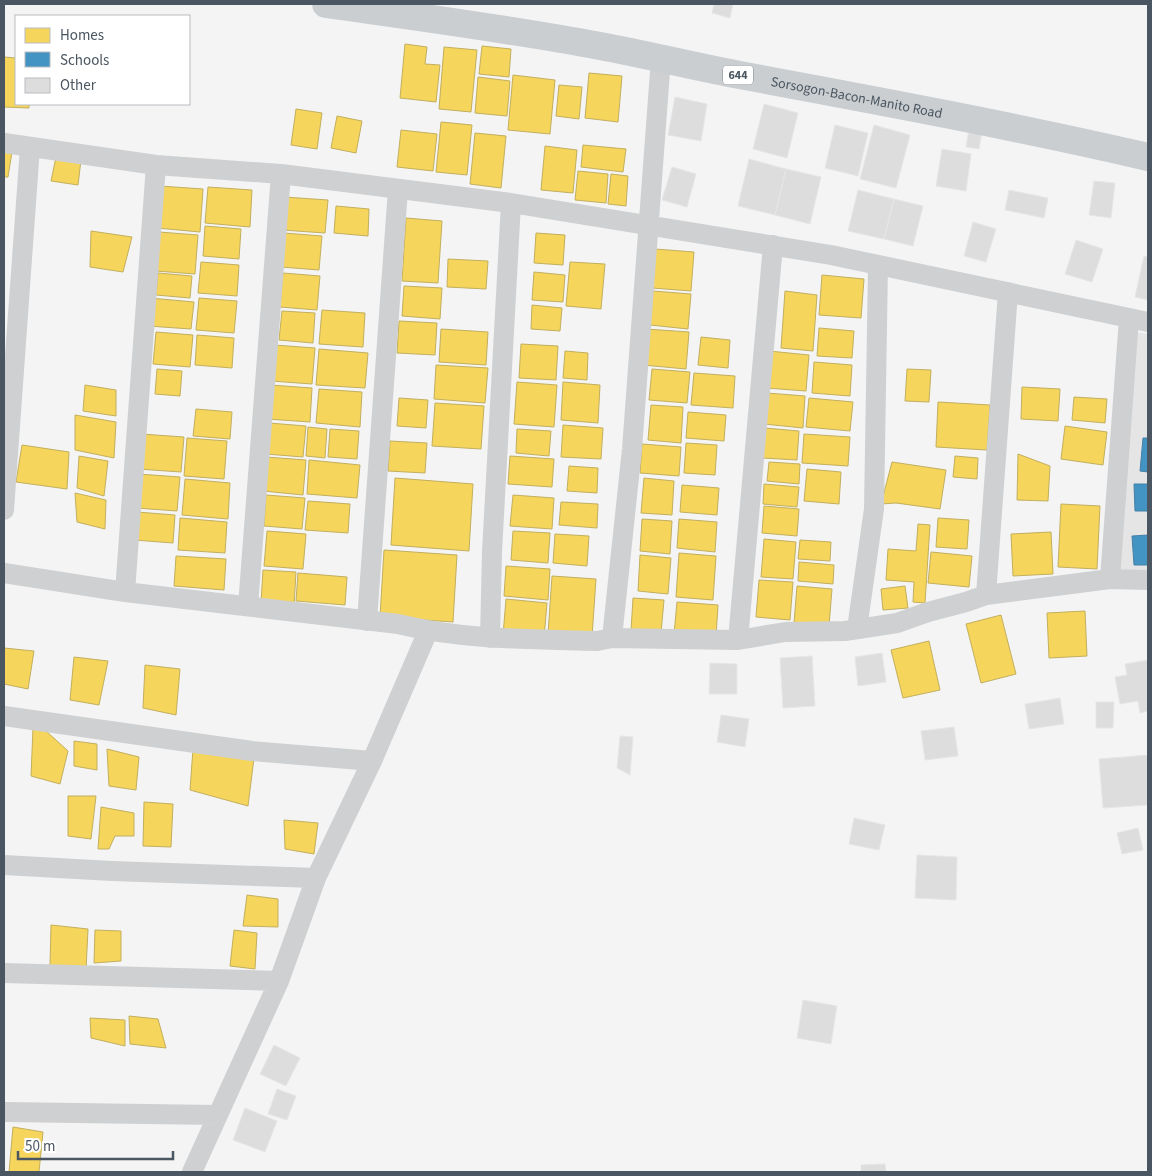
<svg xmlns="http://www.w3.org/2000/svg" width="1152" height="1176" font-family="'Source Sans 3',sans-serif">
<rect width="100%" height="100%" fill="#f4f4f4"/>
<path fill="#e6e5e6" d="M1136 332 1148 334V572H1120Z"/>
<path fill="#f6d55c" stroke="#c2af5e" d="M405 44 427 47 425 64 440 65 436 102 400 98Z
M482 46 511 49 509 77 479 74Z
M444 47 477 50 471 112 439 109Z
M4 57 16 58V104H29V108L4 107Z
M589 73 622 76 618 122 585 118Z
M513 75 555 80 550 134 508 130Z
M478 77 510 81 507 116 475 113Z
M559 85 582 87 579 119 556 116Z
M296 109 322 113 317 149 291 145Z
M337 116 362 121 356 153 331 148Z
M441 122 472 125 467 175 436 172Z
M401 130 437 134 433 171 397 167Z
M475 133 506 136 501 188 470 184Z
M583 145 626 149 623 172 581 167Z
M545 146 577 150 573 193 541 190Z
M4 150 12 152 8 177H4Z
M56 157 81 160 78 185 51 181Z
M578 171 608 174 606 203 575 200Z
M611 174 628 176 626 206 608 204Z
M160 186 203 189 200 232 157 228Z
M208 187 252 190 250 227 205 223Z
M284 197 328 200 325 233 282 230Z
M336 206 369 209 368 236 334 233Z
M406 218 442 221 438 283 402 281Z
M205 226 241 229 239 259 203 256Z
M91 231 132 237 123 272 90 267Z
M159 232 198 235 195 274 156 271Z
M284 233 322 236 319 270 281 267Z
M536 233 565 235 563 265 534 263Z
M655 249 694 252 691 291 652 288Z
M448 259 488 261 486 289 447 287Z
M201 262 239 265 237 296 198 293Z
M570 262 605 264 601 309 566 306Z
M534 272 565 275 563 302 532 300Z
M158 273 192 276 190 298 156 295Z
M283 273 320 276 317 310 280 307Z
M822 275 864 279 861 318 819 315Z
M404 286 442 288 440 319 402 316Z
M653 291 691 294 688 329 650 325Z
M785 291 817 295 813 351 781 348Z
M150 298 194 302 191 329 148 326Z
M199 298 237 301 234 333 196 330Z
M532 305 562 308 560 331 531 329Z
M322 310 365 313 363 347 319 344Z
M282 311 315 313 313 343 279 340Z
M399 321 437 323 435 355 397 353Z
M819 328 854 331 852 358 817 356Z
M441 329 488 332 486 365 439 362Z
M646 329 689 332 686 369 643 365Z
M156 332 193 335 190 367 153 364Z
M197 335 234 338 232 368 195 365Z
M701 337 730 340 728 368 698 365Z
M521 344 558 346 556 380 519 378Z
M274 345 315 348 312 384 271 381Z
M319 349 368 353 365 388 316 385Z
M565 351 588 353 587 380 563 378Z
M769 351 809 355 806 391 766 388Z
M814 362 852 365 850 396 812 393Z
M436 365 488 368 485 403 434 399Z
M157 369 182 371 180 396 155 394Z
M652 369 690 372 687 403 649 400Z
M907 369 931 370 929 402 905 401Z
M694 373 735 376 733 408 691 405Z
M517 382 557 385 554 427 514 424Z
M563 382 600 385 598 423 561 420Z
M85 385 116 390V416L83 411Z
M270 385 312 388 310 422 267 419Z
M1022 387 1060 389 1058 421 1021 419Z
M319 389 362 392 360 427 316 423Z
M767 393 805 396 803 428 764 424Z
M1074 397 1107 399 1105 423 1072 420Z
M399 398 428 400 426 428 397 426Z
M809 398 853 402 850 431 806 427Z
M938 402 990 405 987 450 936 447Z
M435 403 484 406 481 449 432 446Z
M651 405 683 407 681 443 648 440Z
M196 409 232 412 230 439 193 436Z
M688 412 726 415 724 441 686 438Z
M75 415 116 422 114 458 75 450Z
M269 423 306 426 303 457 266 454Z
M563 425 603 428 601 459 561 457Z
M1065 426 1107 432 1103 465 1061 459Z
M308 427 327 429 325 458 306 456Z
M765 428 799 431 797 460 763 458Z
M330 429 359 431 357 459 328 457Z
M517 429 551 431 549 456 516 453Z
M141 434 184 437 181 472 138 469Z
M804 434 850 437 848 466 802 463Z
M187 438 227 441 224 479 184 476Z
M390 441 427 443 425 473 388 471Z
M686 443 717 445 715 475 684 473Z
M642 444 681 447 679 476 640 473Z
M22 445 69 452 67 489 16 482Z
M1018 454 1050 466 1048 501 1017 500Z
M79 456 108 461 104 496 77 488Z
M510 456 554 459 552 487 508 484Z
M955 456 978 458 977 479 953 477Z
M266 457 306 460 303 495 263 491Z
M309 460 360 465 357 498 307 494Z
M769 462 800 464 799 484 767 481Z
M892 462 946 470 940 509 896 503 881 504Z
M569 466 598 468 597 493 567 491Z
M807 469 841 472 839 504 804 501Z
M138 474 180 477 177 511 136 508Z
M395 478 473 484 469 551 391 545Z
M644 478 674 481 672 515 641 513Z
M185 479 230 483 228 519 182 515Z
M764 484 799 487 797 507 763 504Z
M682 485 719 488 717 515 680 512Z
M75 493 106 500 105 529 77 522Z
M266 495 305 498 302 529 264 526Z
M513 495 554 498 552 529 510 526Z
M308 501 350 504 348 533 305 530Z
M561 502 598 504 597 528 559 525Z
M1061 504 1100 506 1097 569 1058 567Z
M764 506 799 509 797 536 762 533Z
M137 512 175 515 173 543 134 540Z
M180 518 227 522 225 553 178 550Z
M938 518 969 520 967 549 936 547Z
M642 519 672 521 670 554 640 551Z
M679 519 717 522 715 552 677 548Z
M918 524 930 525 925 603 913 602 914 582 886 580 888 549 916 551Z
M267 531 306 534 303 569 264 566Z
M513 531 550 533 548 563 511 560Z
M1051 532 1053 574 1013 576 1011 534Z
M555 534 589 536 587 566 553 563Z
M764 539 796 542 793 579 761 577Z
M800 540 831 542 830 561 798 559Z
M384 550 457 555 453 622 380 617Z
M931 552 972 556 969 587 928 583Z
M679 553 716 556 713 600 676 597Z
M640 555 671 558 668 594 638 591Z
M176 556 226 559 224 590 174 586Z
M799 562 834 565 833 584 798 581Z
M506 566 550 569 548 600 504 596Z
M263 570 296 572 294 606 261 603Z
M298 573 347 577 345 605 296 601Z
M552 576 596 579 592 637 548 634Z
M759 580 793 582 790 620 756 617Z
M797 586 832 589 829 626 794 623Z
M905 586 908 608 883 610 881 589Z
M633 598 664 600 661 633 631 631Z
M506 599 547 603 544 638 503 635Z
M677 602 718 605 716 637 674 634Z
M1085 611 1087 656 1049 658 1047 613Z
M1001 615 1016 674 981 683 966 624Z
M929 641 940 690 903 698 891 650Z
M4 648 34 651 28 689 4 684Z
M74 657 108 661 99 705 70 700Z
M145 665 180 669 176 715 143 708Z
M33 728 45 730 68 751 60 784 31 776Z
M74 741 97 744V770L74 766Z
M107 749 139 757 136 790 109 786Z
M193 749 254 758 248 806 190 790Z
M68 796H96L91 839 68 836Z
M144 802 173 804 171 847 143 846Z
M101 807 134 813V836H115L109 849H98Z
M284 820 318 823 314 854 285 849Z
M247 895 278 899V927L243 926Z
M51 925 88 929 86 970 50 966Z
M95 930 121 931V961L94 963Z
M234 930 257 933 255 969 230 966Z
M129 1016 158 1019 166 1048 130 1044Z
M90 1018 125 1020V1046L91 1038Z
M13 1127 43 1132 39 1172H9Z"/>
<path fill="#4393c3" stroke="#4581a6" d="M1143 438H1148V472L1140 471Z
M1134 484H1148V511H1135Z
M1148 535V565H1134L1132 536Z"/>
<path fill="#ddddde" stroke="#e5e6e7" d="M714 4H733L730 18 712 13Z
M675 97 707 104 701 141 668 135Z
M764 104 798 113 787 158 753 149Z
M835 125 868 133 858 176 825 168Z
M874 125 910 135 896 188 860 179Z
M969 129 982 131 979 149 966 147Z
M942 149 971 154 966 191 936 186Z
M749 159 786 169 775 215 738 206Z
M672 167 696 174 687 207 662 200Z
M786 169 821 177 810 224 775 215Z
M1094 181 1115 183 1111 218 1089 215Z
M858 190 894 199 884 239 848 231Z
M1009 190 1048 198 1044 218 1005 210Z
M894 199 923 206 913 246 884 239Z
M973 222 996 229 986 262 964 256Z
M1076 240 1103 249 1092 282 1065 274Z
M1144 256 1148 257V300L1135 297Z
M882 653 886 682 858 686 855 657Z
M812 656 815 706 783 708 780 658Z
M1148 660V711L1140 713 1138 701 1120 704 1115 677 1127 675 1125 664Z
M710 663 737 664V694H709Z
M1060 698 1064 724 1029 729 1025 704Z
M1096 702H1114L1113 728H1096Z
M721 715 749 719 745 747 717 742Z
M954 727 958 756 925 760 921 731Z
M620 736 633 737 630 775 617 768Z
M1148 755V805L1103 808 1099 759Z
M854 818 885 825 879 850 849 844Z
M1138 828 1143 850 1122 854 1117 833Z
M917 855 957 857 956 900 915 898Z
M803 1000 837 1006 831 1044 797 1038Z
M274 1045 300 1058 286 1086 260 1074Z
M277 1089 296 1096 287 1120 268 1114Z
M245 1108 277 1121 265 1152 233 1140Z
M885 1164 886 1172H861V1165Z"/>
<g fill="none" stroke-linecap="round" stroke-linejoin="round">
<path stroke="#ced0d2" stroke-width="20" d="M4 143 156 165 281 174 511 203 831 255 1148 322
M4 510 30 147
M4 573 125 592 398 624C463 640 530 639 597 641L612 638 738 640 785 632 845 631 897 623 928 612 966 602 986 595 1110 579 1148 580
M1110 579 1129 318
M125 592 156 165
M986 595 1008 292
M248 606 281 174
M367 621 398 189
M857 629 874 509 878 266
M490 638 492 552 511 203
M612 638 632 449 661 58
M738 640 773 245
M4 716 252 751 372 761
M4 865 112 871 316 878
M4 973 279 981
M4 1112 218 1115
M192 1172 279 981 316 878 372 761 428 631"/>
<path stroke="#caced1" stroke-width="28" id="s1" d="M326 4C418 17 510 29 600 46 649 55 696 67 745 76 880 101 1014 126 1148 157"/>
</g>
<g text-anchor="middle" stroke-width="5" stroke-linejoin="round" paint-order="stroke">
<rect fill="#fff" stroke="#808990" stroke-width="1" x="723" y="65.5" width="30" height="19" rx="4"/>
<g font-size="12" font-weight="bold" fill="#4a5661">
<text x="738" y="79">644</text>
</g>
<g font-size="14" fill="#4a5661" stroke="#fff">
<text dy="5" stroke="none"><textPath href="#s1" startOffset="539">Sorsogon-Bacon-Manito Road</textPath></text>
</g>
</g>
<rect width="1152" height="1176" fill="none" stroke="#4a5661" stroke-width="10"/>
<rect x="15" y="15" width="175" height="90" fill="#ffffff" stroke="#b7bbc0"/>
<rect x="25" y="28" width="25" height="15" fill="#f6d55c" stroke="#b7bbc0"/>
<text x="60" y="40" font-size="15" fill="#4a5661">Homes</text>
<rect x="25" y="52" width="25" height="15" fill="#4393c3" stroke="#b7bbc0"/>
<text x="60" y="65" font-size="15" fill="#4a5661">Schools</text>
<rect x="25" y="78" width="25" height="15" fill="#ddddde" stroke="#b7bbc0"/>
<text x="60" y="90" font-size="15" fill="#4a5661">Other</text>
<path d="M18 1151v8h155v-8" fill="none" stroke="#4a5661" stroke-width="2.5"/>
<text x="25" y="1151" font-size="15" fill="#4a5661" stroke="#ffffff" stroke-width="4" paint-order="stroke">50 m</text>
</svg>
